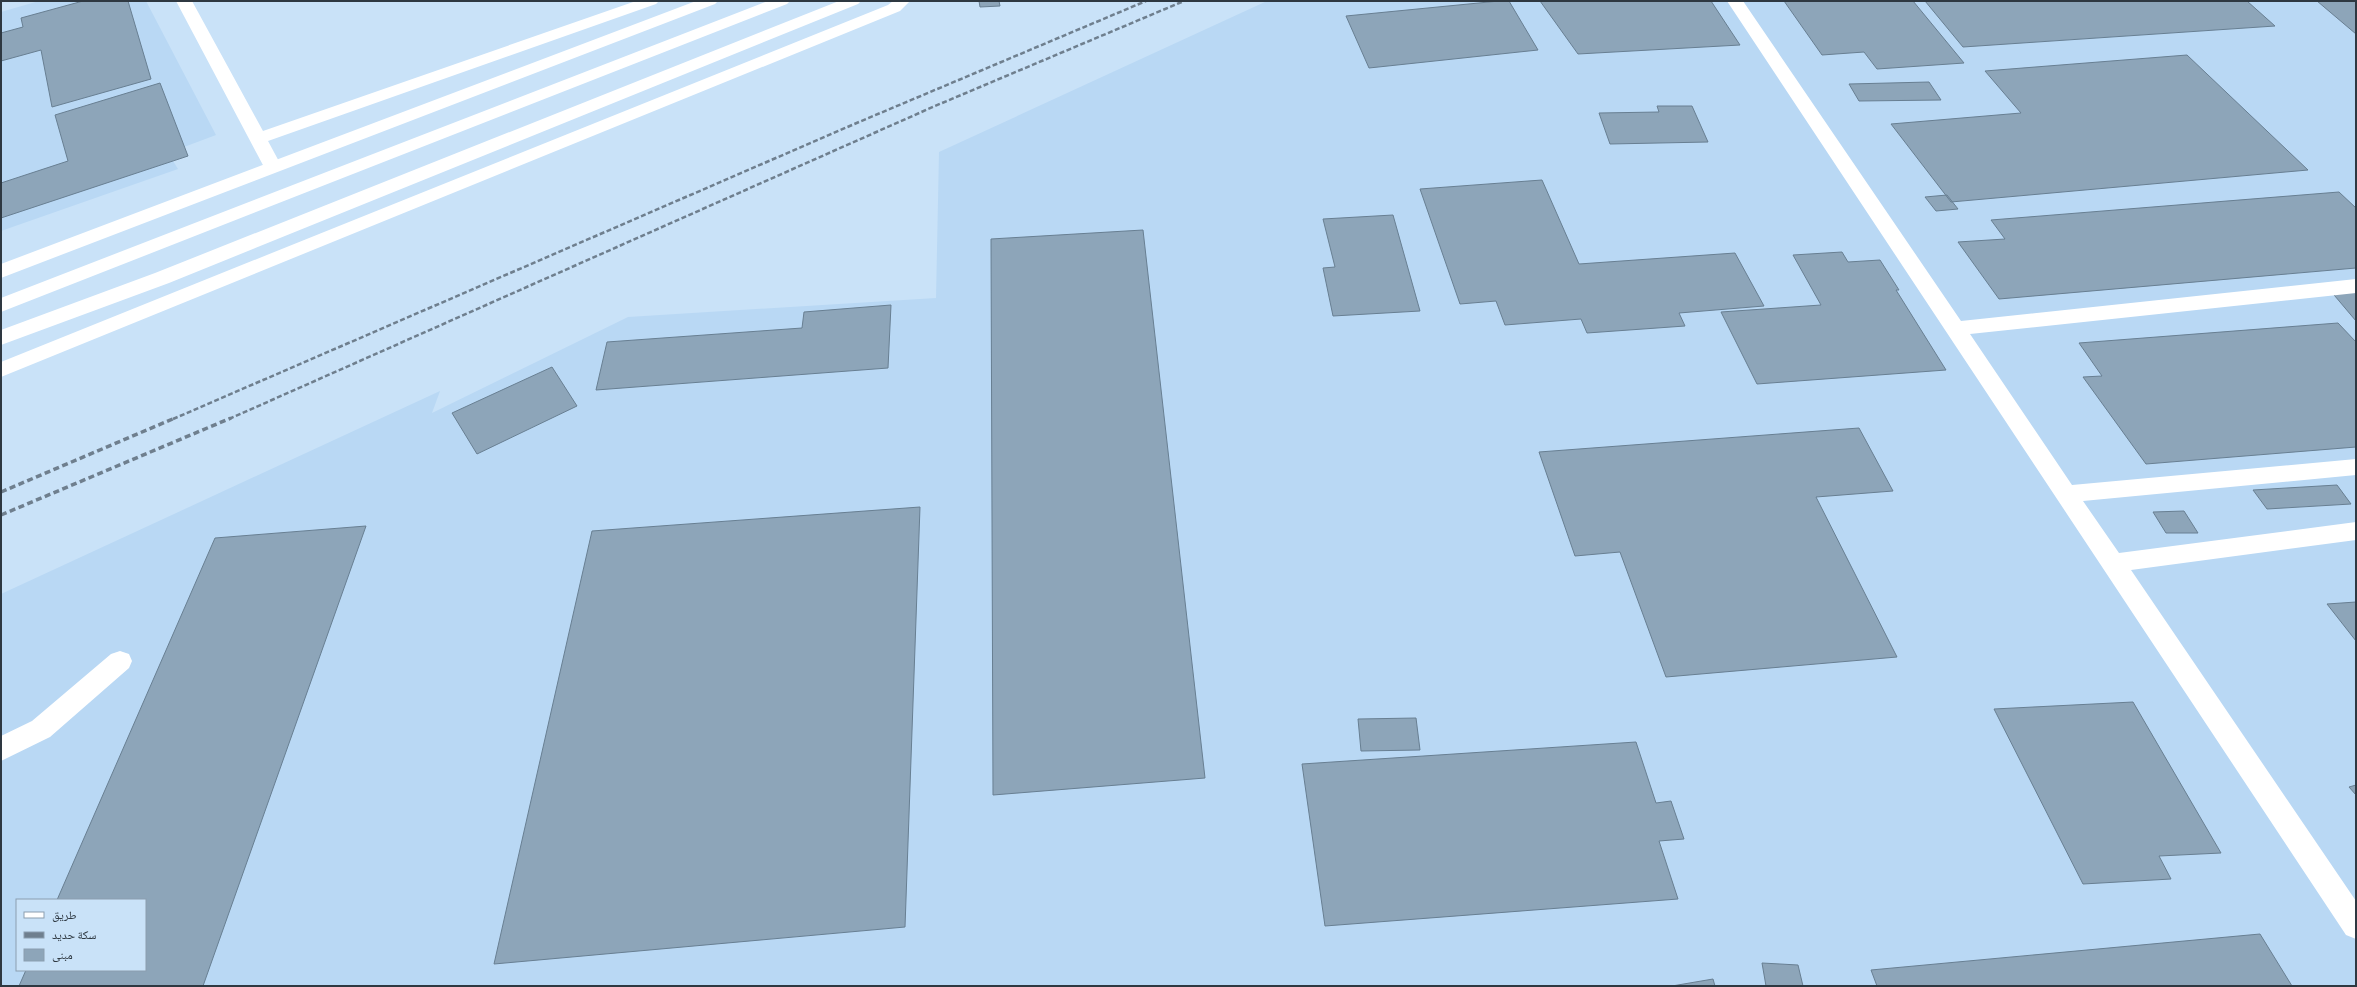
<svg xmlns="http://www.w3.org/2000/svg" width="2357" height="987" font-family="Barlow,'Noto Naskh Arabic',sans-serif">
<rect width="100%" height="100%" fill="#c9e2f8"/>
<path fill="#b9d8f4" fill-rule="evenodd" d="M39 1H146L216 135 168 153 178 169 1 231V12Z
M1267 1H2356V986H1V594L440 391 432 413 628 317 936 298 939 152ZM17 900H145V970H17Z"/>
<path fill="#8da5b9" stroke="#687f92" d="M83 1H128L151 79 52 107 41 50 1 61V33L23 27 21 18Z
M979 1H999L1000 6 980 7Z
M1499 1H1509L1538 50 1369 68 1346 16Z
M1540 1H1711L1740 45 1578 54Z
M1784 1H1913L1964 63 1877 69 1864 52 1822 55Z
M1925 1H2247L2275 26 1963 47Z
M2317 1H2356V34Z
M2187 55 2308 170 1951 202 1891 124 2021 113 1985 71Z
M1929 82 1941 100 1859 101 1849 84Z
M160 83 188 156 1 218V183L68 161 55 115Z
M1657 106H1692L1708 142 1610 144 1599 113 1659 112Z
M1542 180 1579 264 1735 253 1764 306 1679 313 1685 326 1587 333 1581 319 1505 325 1496 301 1460 304 1420 189Z
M2339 192 2356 208V268L1999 299 1958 242 2005 239 1991 220Z
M1947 195 1958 209 1936 211 1925 197Z
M1393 215 1420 311 1333 316 1323 268 1335 267 1323 219Z
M1143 230 1205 778 993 795 991 239Z
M1842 252 1848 262 1880 260 1899 290H1896L1946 370 1757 384 1721 312 1821 305 1793 255Z
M2356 288V321L2329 289Z
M891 305 888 368 596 390 607 342 802 328 804 312Z
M2338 323 2356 342V447L2146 464 2083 377 2102 376 2079 343Z
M552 367 577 406 477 454 452 413Z
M1859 428 1893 491 1816 497 1897 657 1666 677 1620 552 1575 556 1539 452Z
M2337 485 2351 504 2267 509 2253 490Z
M920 507 905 927 494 964 592 531Z
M2184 511 2198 533H2166L2153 512Z
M366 526 203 986H19L26 970H145V900H57L215 538Z
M2356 602V641L2327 604Z
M2133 702 2221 853 2159 856 2171 879 2083 884 1994 709Z
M1416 718 1420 750 1361 751 1358 719Z
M1636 742 1656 803 1671 801 1684 839 1659 841 1678 899 1325 926 1302 764Z
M2356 785V795L2349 787Z
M2260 934 2292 986H1877L1871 970Z
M1762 963 1798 965 1803 986H1766Z
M1713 979 1715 986H1672Z"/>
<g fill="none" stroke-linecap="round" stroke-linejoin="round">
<path fill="#fff" fill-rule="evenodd" d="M839 1H861L858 4 169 283 1 345V330L155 273Z
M893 1H910L900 11 1 377V362L888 5Z
M120 651 129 654 132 661 129 668 50 737 1 761V736L32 721 111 654Z"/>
<path fill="#fff" fill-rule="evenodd" d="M176 1H192L263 131 636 1H659L656 4 268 141 282 167 279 171H267L264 167Z
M1727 1H1743L1961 321 2356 279V293L1970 334 2072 485 2356 459V475L2083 501 2119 553 2356 522V540L2131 570 2356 901V939L2346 935Z"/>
<path fill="#fff" fill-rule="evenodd" d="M696 1H718L715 4 1 278V264Z
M768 1H790L787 4 1 312V298Z"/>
<path stroke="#6f7f8e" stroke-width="2.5" stroke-dasharray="5 2.5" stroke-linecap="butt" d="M173 419 859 122 1146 1
M229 419 935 106 1184 1"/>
<path stroke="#6f7f8e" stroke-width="3.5" stroke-dasharray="6 3.5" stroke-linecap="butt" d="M1 492 175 418
M1 515 231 418"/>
</g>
<rect width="2357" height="987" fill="none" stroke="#2e3841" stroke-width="4"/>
<rect x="16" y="899" width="130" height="72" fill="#c9e2f8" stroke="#8b9eaf"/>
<rect x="24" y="912" width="20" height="6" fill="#ffffff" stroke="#8b9eaf"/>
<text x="52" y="919" font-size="12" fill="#2e3841">طريق</text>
<rect x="24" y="932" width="20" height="6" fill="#6f7f8e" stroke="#8b9eaf"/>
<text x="52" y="939" font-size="12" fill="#2e3841">سكة حديد</text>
<rect x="24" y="949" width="20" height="12" fill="#8da5b9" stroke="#8b9eaf"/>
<text x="52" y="959" font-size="12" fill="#2e3841">مبنى</text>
</svg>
